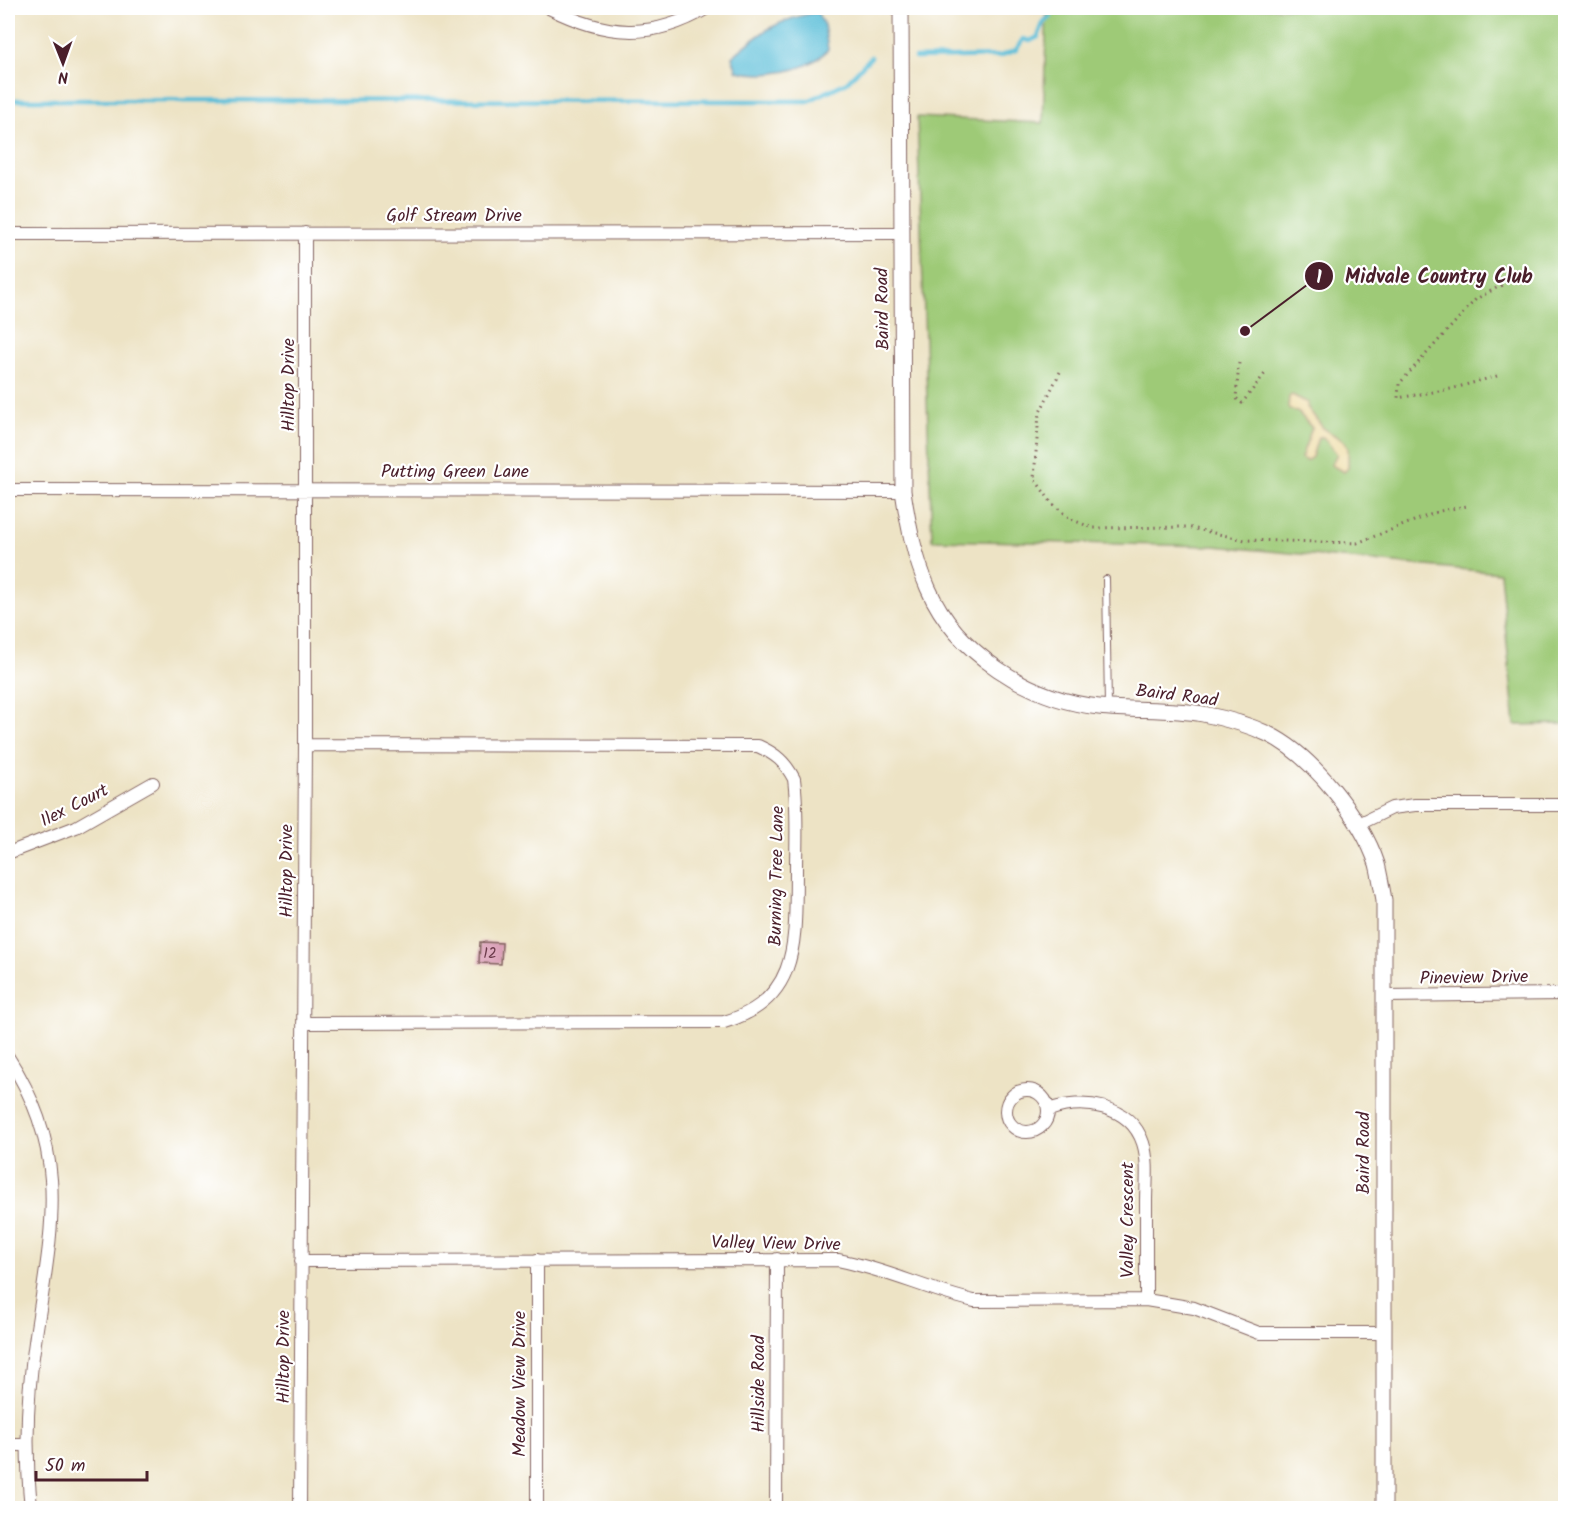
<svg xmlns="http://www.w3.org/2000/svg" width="1573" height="1516" font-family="Kalam,sans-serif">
<rect width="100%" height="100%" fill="#fff"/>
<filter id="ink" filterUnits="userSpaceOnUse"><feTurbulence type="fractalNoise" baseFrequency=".0167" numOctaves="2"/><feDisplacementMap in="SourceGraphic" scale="12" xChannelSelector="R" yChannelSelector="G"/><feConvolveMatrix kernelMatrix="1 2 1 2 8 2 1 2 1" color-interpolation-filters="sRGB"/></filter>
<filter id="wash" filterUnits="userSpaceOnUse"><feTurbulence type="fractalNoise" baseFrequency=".008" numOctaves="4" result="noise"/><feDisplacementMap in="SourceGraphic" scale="24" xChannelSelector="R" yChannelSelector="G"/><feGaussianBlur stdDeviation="1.35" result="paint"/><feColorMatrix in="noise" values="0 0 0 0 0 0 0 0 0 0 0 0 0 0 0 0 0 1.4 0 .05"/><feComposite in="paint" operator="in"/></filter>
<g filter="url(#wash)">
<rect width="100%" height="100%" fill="#ede3c5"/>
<path fill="#9eca77" stroke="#747451" stroke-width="1.5" d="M1047 8H1565V724L1515 725 1500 573 1215 546 932 540 917 117 1043 123Z"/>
<path fill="#eeda9e" stroke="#9c7c64" stroke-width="1.5" d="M1292 395 1308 403 1307 407 1323 428 1345 442 1348 449V468L1344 472 1331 465 1337 454 1323 437H1318L1312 457 1306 461 1301 458 1312 428 1299 413 1288 408 1289 397Z"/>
<path fill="#5abed8" stroke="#526e82" stroke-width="1.5" d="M817 12 824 25 828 49C810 72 764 78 737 71L732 57C762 31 777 20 817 12Z"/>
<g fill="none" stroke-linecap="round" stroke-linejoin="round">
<path stroke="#5abed8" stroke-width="4.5" d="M915 58 1000 56 1016 50 1023 39 1030 41 1038 37 1044 21 1051 17
M8 100 808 101 847 82 871 57"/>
</g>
<g id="blocks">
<path fill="#d490ab" d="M480 942 502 943 501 964 479 963Z"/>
</g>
</g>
<g filter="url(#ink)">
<use href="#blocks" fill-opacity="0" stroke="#836461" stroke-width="1.5"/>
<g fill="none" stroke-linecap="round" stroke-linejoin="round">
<g stroke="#836461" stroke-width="8">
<path id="service" d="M1106 579 1108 707"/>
</g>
<g stroke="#836461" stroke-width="14">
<path id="minor" d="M549 8C604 36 652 41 707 8
M8 234 900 233
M8 490 903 491
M1357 825 1392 808 1415 805H1566
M8 853 76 827 153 783
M1384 996 1566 994
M303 1023 724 1022C801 1000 795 938 796 872 796 841 798 810 794 779 785 762 776 754 758 746L305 745
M8 1057C71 1154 52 1228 36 1335 27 1392 25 1451 31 1508
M1006 1111a21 21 0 1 1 42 0a21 21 0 1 1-42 0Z
M1049 1110C1082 1098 1130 1104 1143 1143 1149 1162 1146 1183 1146 1202 1146 1235 1146 1267 1146 1300
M301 1261 838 1260C885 1269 928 1290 974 1301L1146 1300 1194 1308 1259 1333H1382
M8 1445H27
M300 1508 305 745V233
M537 1508V1260
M776 1508 777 1259"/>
</g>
<g stroke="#836461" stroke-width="17">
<path id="tertiary" d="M901 8 903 491C908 524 914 556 928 588 956 653 1030 700 1099 707 1134 711 1169 708 1203 714 1224 718 1249 725 1268 734 1312 755 1362 819 1377 864 1380 876 1382 888 1384 900V1508"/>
</g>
<path stroke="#836461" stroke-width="3" stroke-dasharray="1.5 4.5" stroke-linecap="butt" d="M1239 363 1236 398 1242 403 1267 371
M1060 372 1039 414 1034 478 1051 502 1070 519 1093 528 1187 527 1245 540 1357 543 1440 511 1467 506
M1497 376 1451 389 1398 398 1399 384 1476 299 1502 285"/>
<use href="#service" stroke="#fff" stroke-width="6"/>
<use href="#minor" stroke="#fff" stroke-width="12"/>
<use href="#tertiary" stroke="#fff" stroke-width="15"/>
</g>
</g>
<g text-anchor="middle" stroke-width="4.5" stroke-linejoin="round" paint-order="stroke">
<g font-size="15" fill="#6c3b4b">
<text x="490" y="958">12</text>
</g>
<g font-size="18" fill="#4a1f2b" stroke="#fff">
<text x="454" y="221">Golf Stream Drive</text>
<text transform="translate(882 309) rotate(-91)" y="6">Baird Road</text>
<text transform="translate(288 385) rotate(-90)" y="6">Hilltop Drive</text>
<text x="455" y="477">Putting Green Lane</text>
<text transform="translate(1177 695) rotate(7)" y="6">Baird Road</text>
<text transform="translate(74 805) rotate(-27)" y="6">Ilex Court</text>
<text transform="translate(286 871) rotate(-90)" y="6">Hilltop Drive</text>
<text transform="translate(776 876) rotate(-89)" y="6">Burning Tree Lane</text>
<text transform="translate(1474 977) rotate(-1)" y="6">Pineview Drive</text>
<text transform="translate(1363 1153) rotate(-90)" y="6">Baird Road</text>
<text transform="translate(1127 1220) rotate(-90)" y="6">Valley Crescent</text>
<text transform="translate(776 1243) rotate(1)" y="6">Valley View Drive</text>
<text transform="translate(283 1357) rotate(-90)" y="6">Hilltop Drive</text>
<text transform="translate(519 1384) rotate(-90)" y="6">Meadow View Drive</text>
<text transform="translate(758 1384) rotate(-90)" y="6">Hillside Road</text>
</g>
</g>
<path fill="none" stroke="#4a1f2b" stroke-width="2" d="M1245 331L1319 276"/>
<g fill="#4a1f2b" stroke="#fff" stroke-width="2">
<circle cx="1245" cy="331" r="6"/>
<circle cx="1319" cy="276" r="15"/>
</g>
<g font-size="18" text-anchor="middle" font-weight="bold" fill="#fff">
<text x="1319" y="283">1</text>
</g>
<g font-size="20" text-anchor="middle" font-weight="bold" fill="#4a1f2b" stroke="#fff" stroke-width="4.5" stroke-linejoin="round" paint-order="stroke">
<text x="1439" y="283">Midvale Country Club</text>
</g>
<rect width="1573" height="1516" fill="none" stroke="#fff" stroke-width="30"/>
<g transform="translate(63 63) rotate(179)" stroke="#ffffff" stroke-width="4.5" paint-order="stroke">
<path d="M0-4.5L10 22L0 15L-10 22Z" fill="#4a1f2b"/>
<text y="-9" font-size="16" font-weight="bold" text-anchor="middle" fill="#4a1f2b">N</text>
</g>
<path d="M36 1471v9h111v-9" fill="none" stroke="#4a1f2b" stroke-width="3"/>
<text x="45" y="1471" font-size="18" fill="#4a1f2b" stroke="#ffffff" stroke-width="4.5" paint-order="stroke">50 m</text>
</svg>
